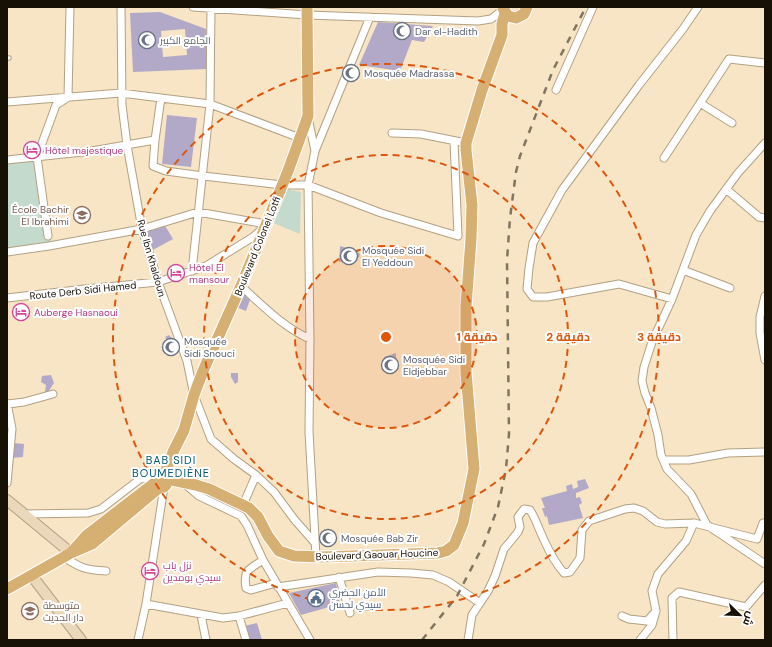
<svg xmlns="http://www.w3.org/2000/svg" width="772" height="647" font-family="'DM Sans',Cairo,sans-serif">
<rect width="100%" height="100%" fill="#f8e5c5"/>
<path fill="#c3dacc" d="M40 158 52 245 7 251V162Z
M284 189 301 192 300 234 271 222Z"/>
<path fill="#b2a9c9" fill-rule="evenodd" d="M160 12 206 29 207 69 133 72 130 13ZM185 29 187 55 163 57 161 31Z
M378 22 433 26 424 42 412 40 400 71 359 65Z
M167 115 197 118 191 167 162 164Z
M164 224 173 239 151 251 144 231Z
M340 246 351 249 360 254 359 257 356 260 339 262Z
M242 292 251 297 246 311 236 307Z
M169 335 172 338H173L179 350 172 354 162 344 167 340 165 337Z
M396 353V372L385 368 384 357Z
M231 373H238V382L235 384 231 377Z
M51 375 54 383 48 392H45L46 385 41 382 42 376Z
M13 443 24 444 23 457 11 458Z
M585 479 589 488 576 493V498L580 497 582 503 579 505 583 518 549 525 547 516 545 517 542 508H545L541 498 567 491 566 486 572 484 573 489 578 487 577 481Z
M332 530V545L324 544 322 531Z
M336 583 340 604 301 615 289 593Z
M257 623 262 640H249L244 626Z"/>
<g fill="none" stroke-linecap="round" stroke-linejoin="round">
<g stroke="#b2a182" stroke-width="5.5">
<path id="service" d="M7 58H9"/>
</g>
<g stroke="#b2a182" stroke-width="9">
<path id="minor" d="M121 7 122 105 127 145 142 229 158 282 187 361 194 395 211 439 234 459 256 475 274 492 294 519 315 543
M193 7 307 15 478 21 491 19 504 9
M556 90 593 7
M68 97 70 7
M161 98 155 140 153 166 166 171 203 176 282 185H308L381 213 458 236 454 141
M7 102 121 93 161 98 210 104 300 138
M700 103 732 123
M308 118 315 151 308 185 310 339 309 432 316 556
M392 133 421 134 466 143
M765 143 738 173 710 211 696 235 672 299 652 342 644 367 642 381 645 393 651 408 658 435 661 455 667 469 691 494 707 525 765 564
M315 151 370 17
M664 158 729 59 765 63
M7 160 92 151 155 140
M726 189 759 217 765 218
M48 236 37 157 56 105 67 98
M7 252 49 246 142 229 198 212 266 224
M683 270 730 288
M192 271 210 104 211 7
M241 286C262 305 284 328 310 339
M765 296 760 317V333L765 360
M7 298 85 289 158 282 206 266 253 237 262 229
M672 299 619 284 547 297H533L527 289 529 268 533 243 562 190 639 85 683 29 698 7
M7 403 12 429 7 483
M8 404 24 402 53 394
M663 460H689L728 453 765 452
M185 484 199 496 241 516 247 525 263 560 310 640
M243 505 256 475
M25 514 88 513 101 509 140 479 159 477
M64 557C80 568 86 570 106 571
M263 560C249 570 243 569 246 588L251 590 276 583
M339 577 350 613
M278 587 378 572 411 573 433 575 449 582 480 603
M146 604 223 618 239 616 288 603
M656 611 652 591 658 574 686 541 694 523
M201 615 206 640
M239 616 246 640
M622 616 629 619 647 621 656 611 652 625 640 640
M138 640 146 604 164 487
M468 640 472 615 488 591 495 576 504 549 518 532 520 527 518 517 524 509 530 510C536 519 539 530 544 540 549 551 556 564 564 573L570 572 580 558 582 530 589 521 625 509 634 508 643 511 657 522 665 524 694 523 757 539 763 523H765
M673 640 672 598 679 592 746 607 765 585"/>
</g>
<g stroke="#b2a182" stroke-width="12">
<path id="secondary" d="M7 500 71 553
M32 576 81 640"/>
</g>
<g stroke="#fff" stroke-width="13">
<path id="primary" d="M503 8 508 16 516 18 524 14 527 7
M164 476 173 452 184 430 194 395 203 371 241 286 288 171 308 116 307 7
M71 553 87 535 157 481 159 477 162 476 167 479 196 485 209 489 249 508 258 517 268 536 279 551 294 556 322 557 438 553 446 551 454 545 463 523 474 469 466 372V307L471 239 472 205 466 150V143L482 90 502 35V24L505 13
M7 589 71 553 92 544 160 487H164L166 485 167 479"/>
</g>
<use href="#service" stroke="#fff" stroke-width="3.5"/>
<use href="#minor" stroke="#fff" stroke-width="7"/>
<use href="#secondary" stroke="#ebd7b9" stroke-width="10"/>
<use href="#primary" stroke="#d6af73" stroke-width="11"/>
<path stroke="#827560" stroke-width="2.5" stroke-dasharray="7 7" stroke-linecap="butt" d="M422 640 457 596 484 544 498 507 506 469 509 434 507 260 510 218 516 172 520 156 553 70 586 7"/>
</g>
<circle cx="386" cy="337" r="91" fill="#de550c" fill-opacity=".12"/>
<g fill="none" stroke="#de550c" stroke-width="2" stroke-dasharray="7 5">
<circle cx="386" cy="337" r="91"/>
<circle cx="386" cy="337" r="182"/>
<circle cx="386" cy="337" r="273"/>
</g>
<defs>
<g id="mosque-ring" transform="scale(0.9)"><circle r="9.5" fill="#fff" stroke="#6b7280" stroke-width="1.5"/><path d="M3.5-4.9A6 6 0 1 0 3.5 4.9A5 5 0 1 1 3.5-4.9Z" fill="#6b7280"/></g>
<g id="hotel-ring" transform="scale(0.9)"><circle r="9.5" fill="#fff" stroke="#d1479c" stroke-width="1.5"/><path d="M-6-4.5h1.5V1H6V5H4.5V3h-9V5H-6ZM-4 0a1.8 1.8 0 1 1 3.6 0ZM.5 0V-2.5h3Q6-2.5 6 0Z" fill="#d1479c"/></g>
<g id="school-ring" transform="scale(0.9)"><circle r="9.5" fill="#fff" stroke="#8d6e63" stroke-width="1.5"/><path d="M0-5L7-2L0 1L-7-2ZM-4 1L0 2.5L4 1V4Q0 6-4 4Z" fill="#8d6e63"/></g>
<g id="civic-ring" transform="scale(0.9)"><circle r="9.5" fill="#fff" stroke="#5c6f8a" stroke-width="1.5"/><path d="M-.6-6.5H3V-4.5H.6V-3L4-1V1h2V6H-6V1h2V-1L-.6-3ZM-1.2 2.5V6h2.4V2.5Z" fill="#5c6f8a"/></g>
</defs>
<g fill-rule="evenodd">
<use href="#mosque-ring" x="402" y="31"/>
<use href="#mosque-ring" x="147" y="40"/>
<use href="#mosque-ring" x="351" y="73"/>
<use href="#hotel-ring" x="32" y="150"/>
<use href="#school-ring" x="82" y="215"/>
<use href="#mosque-ring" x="349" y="256"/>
<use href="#hotel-ring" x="176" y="273"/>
<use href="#hotel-ring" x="21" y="312"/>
<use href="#mosque-ring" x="171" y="347"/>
<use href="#mosque-ring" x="390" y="365"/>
<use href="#mosque-ring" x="328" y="538"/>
<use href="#hotel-ring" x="150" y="571"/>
<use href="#civic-ring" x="316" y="598"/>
<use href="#school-ring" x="30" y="611"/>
</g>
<g text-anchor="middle" stroke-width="4" stroke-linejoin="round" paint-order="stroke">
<g font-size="10" fill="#5b616d" stroke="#fff" text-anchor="start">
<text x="415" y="35">Dar el-Hadith</text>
<text x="160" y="44">الجامع الكبير</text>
<text x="364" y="77">Mosquée Madrassa</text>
<text x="362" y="254">Mosquée Sidi<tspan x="362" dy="12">El Yeddoun</tspan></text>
<text x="184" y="345">Mosquée<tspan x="184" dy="12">Sidi Snouci</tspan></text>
<text x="403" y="363">Mosquée Sidi<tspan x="403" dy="12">Eldjebbar</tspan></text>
<text x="341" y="542">Mosquée Bab Zir</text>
</g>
<g font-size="10" fill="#b23c85" stroke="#fff" text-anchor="start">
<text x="45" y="154">Hôtel majestique</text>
<text x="189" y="271">Hôtel El<tspan x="189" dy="12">mansour</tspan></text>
<text x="34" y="316">Auberge Hasnaoui</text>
<text x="163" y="569">نزل باب<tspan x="163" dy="12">سيدي بومدين</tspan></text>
</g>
<g font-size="10" fill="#785e54" stroke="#fff" text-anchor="end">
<text x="69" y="213">École Bachir<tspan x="69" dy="12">El Ibrahimi</tspan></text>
<text x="43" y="609" text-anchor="start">متوسطة<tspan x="43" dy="12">دار الحديث</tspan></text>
</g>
<g font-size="10" fill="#161005" stroke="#fff">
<text transform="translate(257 246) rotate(-68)" y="4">Boulevard Colonel Lotfi</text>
<text transform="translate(152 258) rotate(74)" y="4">Rue Ibn Khaldoun</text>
<text transform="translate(83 290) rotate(-6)" y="4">Route Derb Sidi Hamed</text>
<text transform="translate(377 554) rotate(-2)" y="4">Boulevard Gaouar Houcine</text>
</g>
<g font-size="10" fill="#4e5e75" stroke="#fff" text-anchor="start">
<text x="329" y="596">الأمن الحضري<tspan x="329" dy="12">سيدي لحسن</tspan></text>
</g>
<g font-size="11" letter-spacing="1" fill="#005970" stroke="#fff">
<text x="171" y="464">BAB SIDI<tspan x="171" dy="13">BOUMEDIÈNE</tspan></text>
</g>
</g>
<circle cx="386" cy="337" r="6" fill="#de550c" stroke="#fff" stroke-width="2"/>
<g font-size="12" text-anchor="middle" font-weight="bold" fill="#de550c" stroke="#fff" stroke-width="4" stroke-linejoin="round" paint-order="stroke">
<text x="477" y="341">1 دقيقة</text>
<text x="568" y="341">2 دقيقة</text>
<text x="659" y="341">3 دقيقة</text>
</g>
<rect width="772" height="647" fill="none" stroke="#161005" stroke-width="16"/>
<g transform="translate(740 615) rotate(113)" stroke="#ffffff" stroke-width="3" paint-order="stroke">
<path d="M0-3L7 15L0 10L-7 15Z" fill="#161005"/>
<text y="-6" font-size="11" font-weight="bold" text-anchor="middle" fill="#161005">ش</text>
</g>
</svg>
